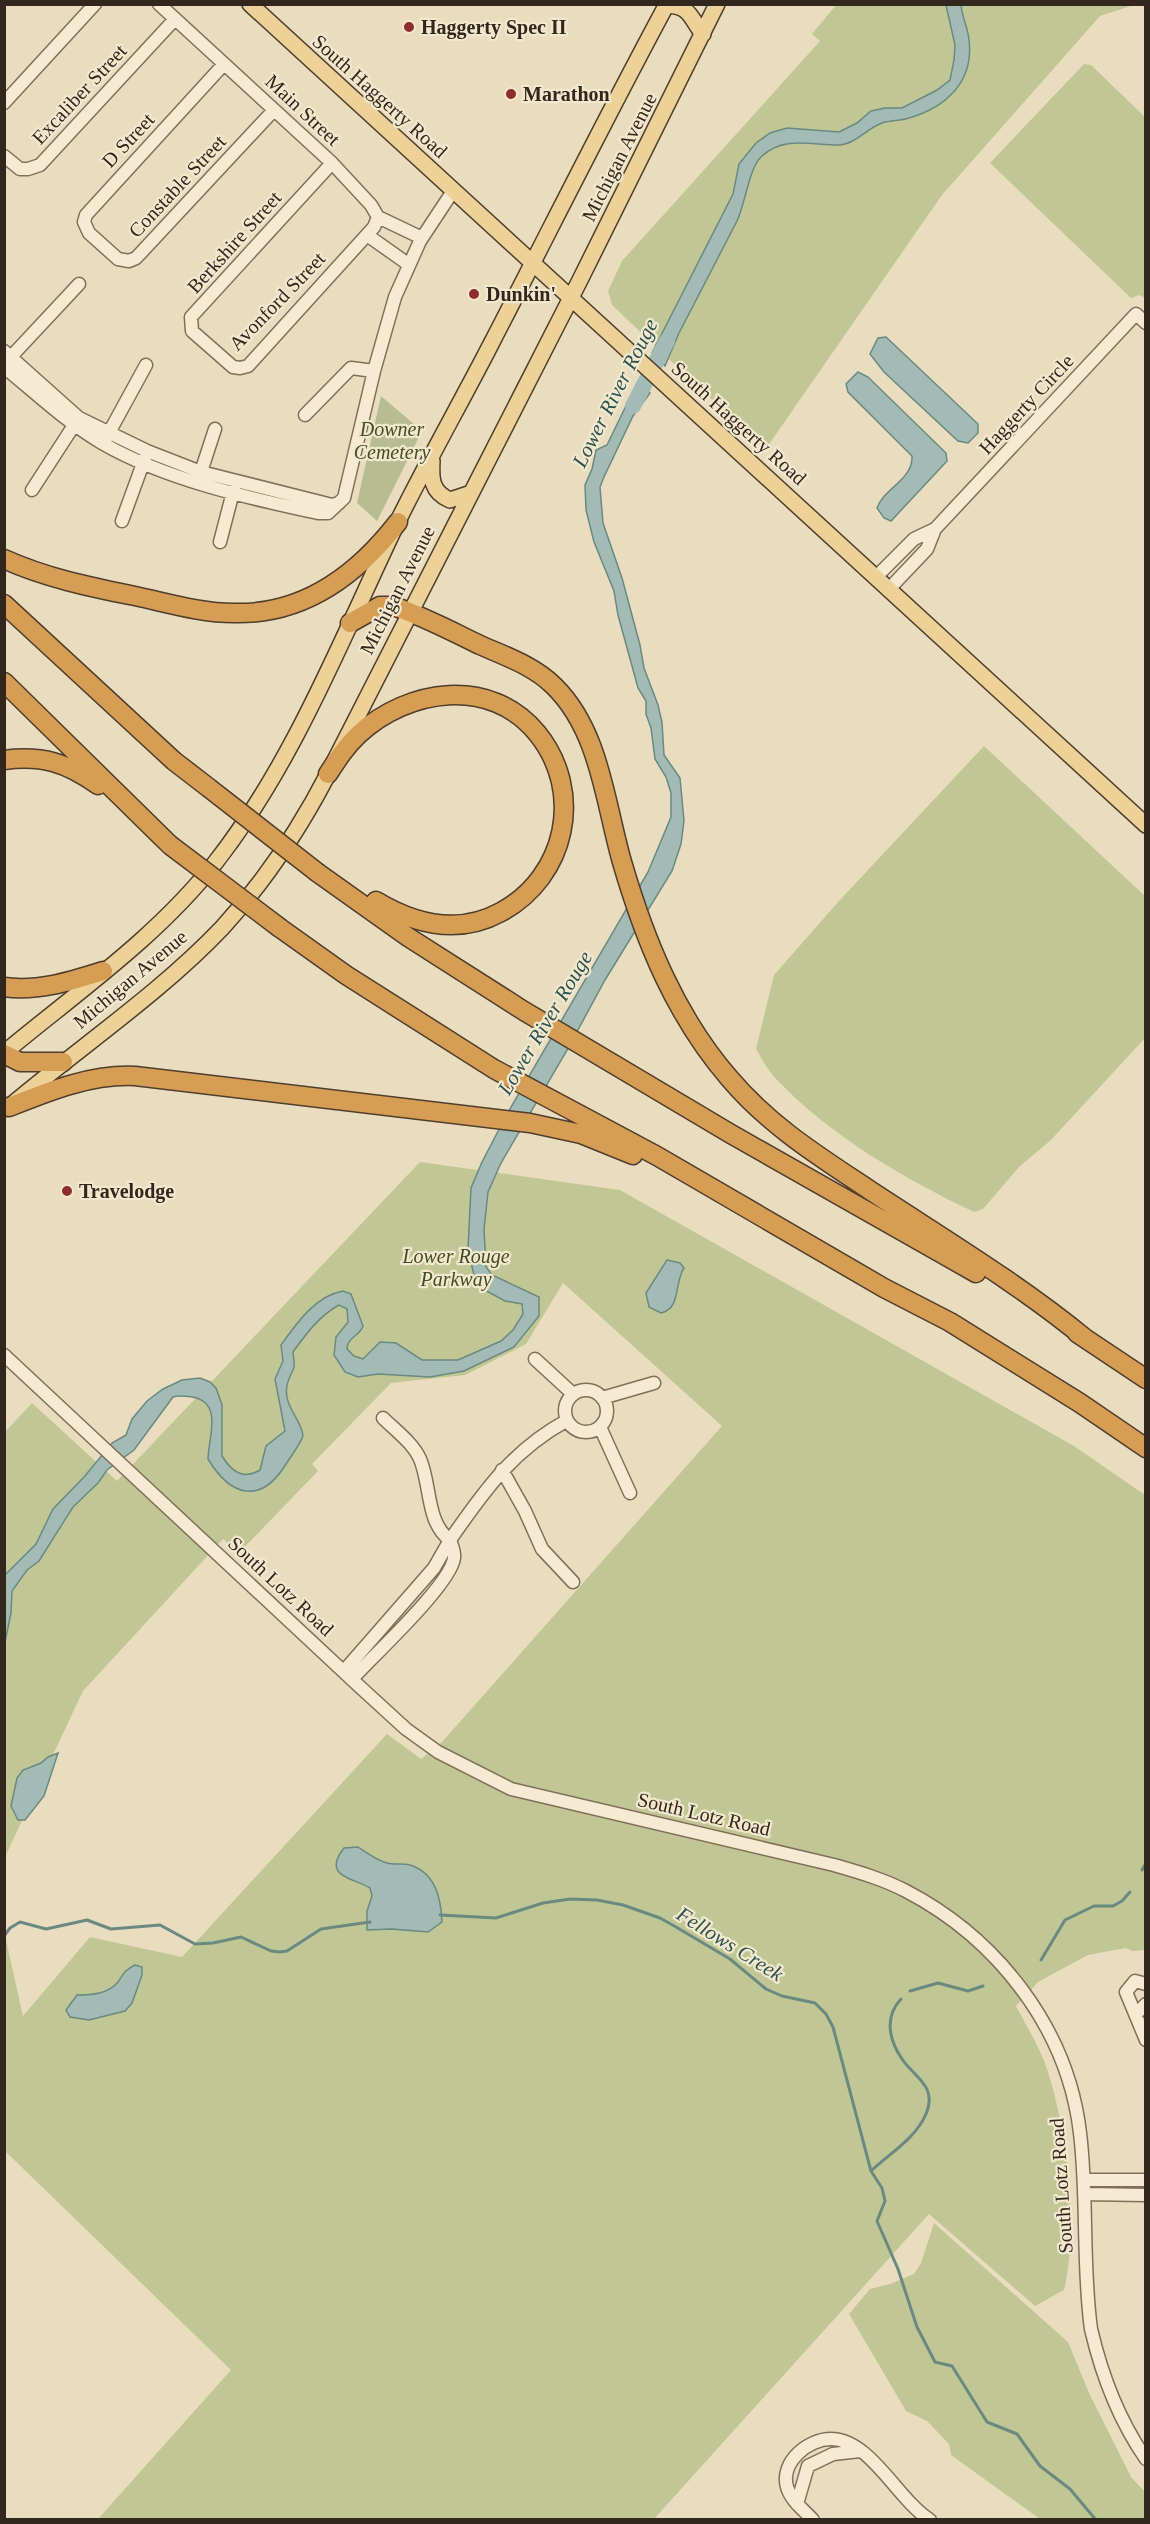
<svg xmlns="http://www.w3.org/2000/svg" width="1150" height="2524" font-family="'Times New Roman',serif">
<rect width="100%" height="100%" fill="#eaddbf"/>
<path fill="#c1c794" d="M836 5H1134L1100 16 942 195 765 450 612 305 608 291 622 261 820 41 812 34Z
M1084 64 1091 65 1145 117V298L1139 295 1131 298 990 163Z
M984 746 1145 896 1146 1037 1051 1140 1019 1167 983 1209 974 1212C903 1178 832 1137 777 1080 768 1071 762 1059 756 1049L774 975 839 901Z
M420 1162 620 1190 1074 1446 1145 1495V1950L1132 1951 1126 1948 1088 1955 1038 1982 1016 2006C1027 2027 1041 2049 1048 2072 1067 2131 1079 2229 1064 2290L1035 2306 929 2214 654 2519H98L231 2370 5 2151 4 1931 23 2016 90 1937 182 1957 387 1734 421 1759 442 1742 722 1426 563 1283 526 1344 465 1375 391 1383 312 1464 318 1471 239 1553 223 1539 83 1691 5 1857V1432L32 1403 117 1481Z
M934 2223 1068 2342 1089 2393 1131 2477 1145 2492V2519H1040L951 2455 949 2444 927 2421 906 2411 849 2314 870 2289 890 2284 914 2274 921 2263Z"/>
<path fill="#b7bc93" d="M381 396 422 431 377 521 357 503Z"/>
<path fill="#a2bcb5" stroke="#6a8981" stroke-width="1.5" d="M946 5H961C962 17 968 28 969 40 974 81 947 107 909 118 900 121 891 120 882 123 867 128 855 145 838 145 811 145 782 135 760 158 749 170 745 204 737 221L679 333 665 366 652 353 733 194 739 164 756 143 770 133 787 128 839 132 857 123 871 111 885 108H902L937 90 950 80 954 60 955 45Z
M886 337 978 424V433L968 443 958 441 884 372 870 354 878 338Z
M858 372 868 377 946 453 947 461 891 521 884 518 877 508C884 488 913 480 912 456L848 392 846 384Z
M638 381 650 393 633 416 604 477 600 487 603 523 622 578 640 645 644 668 658 705 662 722 664 755 680 778 684 821 681 844 672 871 605 980 566 1052 501 1163 488 1192 484 1229 486 1267 492 1275 539 1297V1316L514 1347 464 1371 430 1377 378 1374 358 1377 345 1372 334 1355 336 1337 348 1322 347 1309 339 1305C319 1316 306 1334 293 1352 293 1357 296 1365 293 1370 289 1379 285 1385 287 1397 289 1411 302 1422 303 1436 299 1446 292 1455 286 1464 261 1505 231 1497 208 1459 208 1439 224 1402 192 1397 185 1396 179 1395 173 1397L134 1450 107 1470 98 1483 73 1507 39 1561 27 1570 12 1591 11 1613 5 1642V1575L36 1544 53 1509 84 1477 112 1443 126 1435 132 1419 147 1401 163 1389 182 1380 200 1378 210 1382 216 1388 222 1405V1456C232 1472 243 1480 260 1470L266 1446 285 1431 275 1379 283 1361 281 1345C297 1323 315 1296 343 1291L351 1294 363 1326C360 1336 347 1337 347 1349L354 1356 363 1359 380 1342 396 1343 422 1360H458L501 1341 513 1330 523 1314 522 1304 505 1301 479 1287 475 1280 468 1249 471 1188 482 1162 507 1114 648 872 671 817V793L666 777 655 759 651 728 646 714V701L638 688 618 615 614 591 594 542 586 510 585 485 592 469 596 450 607 445Z
M667 1260 680 1263 684 1268C674 1283 681 1309 661 1313L649 1307 646 1293Z
M58 1753 44 1796 25 1820H18L11 1806 17 1778 23 1770 41 1763 48 1757Z
M358 1847C367 1853 376 1860 387 1863 394 1865 403 1863 410 1865 436 1873 441 1899 442 1922L428 1932 392 1929 367 1930V1911L372 1896 370 1888C354 1878 321 1877 344 1848Z
M135 1965 142 1967V1975L132 2003 125 2011 89 2020 70 2017 66 2010 77 1995C92 1995 108 1994 118 1982 124 1973 125 1970 135 1965Z"/>
<g fill="none" stroke-linecap="round" stroke-linejoin="round">
<path stroke="#6a8981" stroke-width="3" d="M1142 1870 1146 1863
M440 1915 496 1918 543 1903 570 1899 597 1900 623 1905 660 1918 676 1927 730 1959 766 1989 782 1996 815 2003 826 2014 833 2027 871 2171 882 2188 885 2201 877 2221 898 2269 917 2327 935 2362 952 2366 987 2422 1017 2434 1040 2466 1070 2489 1096 2520
M4 1936 10 1928 20 1922 46 1929 87 1920 111 1929 160 1925 195 1944 213 1943 241 1937 271 1951 280 1952 287 1951 321 1929 370 1922
M1041 1960 1065 1920 1094 1906H1113L1122 1901 1130 1892
M910 1991 938 1983 968 1991 983 1986
M871 2171C889 2154 916 2138 926 2114 938 2086 914 2077 902 2059 889 2040 884 2017 901 1999"/>
<path stroke="#a2bcb5" stroke-width="16" d="M633 406 667 341"/>
<g stroke="#826f59" stroke-width="15">
<path id="minor" d="M159 4 332 163 371 205 378 217 422 238
M224 64 86 215 84 222 89 233 118 259 129 261 136 258 274 110
M4 103 95 4
M4 156 20 169H28L40 165 175 19
M332 163 191 317 192 331 233 367 240 368 248 366 374 227 378 217
M367 235 408 264
M4 351 79 418 147 451 201 472 332 505 339 503
M8 360 79 284
M4 367C36 393 66 422 102 443 164 479 248 498 318 513H328L344 498 374 371 395 297 420 241 453 191
M305 415 351 368 374 371
M105 440 146 365
M199 478 215 429
M32 490 78 419
M122 521 146 455
M935 529 1136 314 1146 323
M220 542 234 488
M876 577 914 539 935 529 927 549 889 589
M4 1355 359 1686 406 1729 438 1752 511 1789 834 1865C858 1872 883 1879 906 1891 998 1939 1068 2029 1080 2133 1088 2198 1082 2264 1091 2329 1102 2376 1118 2419 1146 2459
M535 1359 573 1394
M565 1411a21 21 0 1 1 42 0a21 21 0 1 1-42 0Z
M602 1398 654 1383
M383 1418C395 1430 413 1443 420 1459 431 1484 426 1523 450 1540 484 1491 513 1450 566 1421
M600 1427 630 1493
M502 1470 525 1511 542 1549 573 1582
M344 1671 434 1568 450 1540C452 1546 455 1552 454 1558 451 1584 373 1656 352 1679
M1146 1984 1135 1981 1126 1992 1146 2040
M1136 2014 1146 2004
M1084 2180H1146
M1084 2194 1146 2195
M808 2466 833 2454 860 2451
M797 2504 808 2466
M813 2520C804 2510 791 2501 787 2487 780 2462 808 2439 831 2439 870 2439 898 2500 930 2520"/>
</g>
<g stroke="#4f3d2d" stroke-width="18">
<path id="major" d="M250 4 1146 825
M667 5C691 6 690 18 703 34
M432 461C431 478 431 492 450 500L471 493
M4 1053C76 993 157 937 215 863 294 762 341 640 396 525 426 464 459 406 490 346 549 232 606 117 667 4
M15 1102C84 1044 160 993 222 928 265 881 299 830 328 774L580 280 717 4"/>
</g>
<g stroke="#4f3d2d" stroke-width="21">
<path id="highway" d="M4 559C46 578 90 587 135 596 168 603 201 613 234 613 304 615 357 575 398 522
M4 604 174 761 209 788
M350 623 380 606H393C423 616 451 631 480 645 505 656 534 666 554 686 600 731 605 803 622 862 645 941 676 1017 730 1079 771 1127 820 1157 871 1191 944 1239 1019 1284 1086 1339
M4 682 170 845
M4 760C43 755 67 763 98 785
M328 774C337 760 346 746 359 734 408 689 490 676 537 733 585 792 566 877 501 912 459 935 416 925 376 901
M318 873 408 937 524 1011 731 1134 976 1273
M280 928 346 975 494 1069 657 1156 884 1288 950 1322 1080 1403 1146 1448
M4 987C38 992 71 981 103 971
M4 1054 20 1062H63
M9 1107C49 1091 91 1074 135 1076L530 1123 581 1134 633 1155
M1077 1333 1146 1379"/>
</g>
<use href="#minor" stroke="#f6ebd2" stroke-width="12"/>
<use href="#major" stroke="#ecd298" stroke-width="15"/>
<use href="#highway" stroke="#d69d54" stroke-width="18"/>
<g stroke="#4f3d2d" stroke-width="21" stroke-linecap="butt">
<path id="highway-bridge" d="M209 788 318 873
M170 845 280 928"/>
</g>
<use href="#highway-bridge" stroke="#d69d54" stroke-width="18"/>
</g>
<g fill="#8d2d2e" stroke="#f2e8ce" stroke-width="2">
<circle cx="409" cy="27" r="6"/>
<circle cx="511" cy="94" r="6"/>
<circle cx="474" cy="294" r="6"/>
<circle cx="67" cy="1191" r="6"/>
</g>
<g text-anchor="middle" stroke-width="4.5" stroke-linejoin="round" paint-order="stroke">
<g font-size="20" font-weight="bold" fill="#32271c" stroke="#f2e8ce" text-anchor="start">
<text x="421" y="34">Haggerty Spec II</text>
<text x="523" y="101">Marathon</text>
<text x="486" y="301">Dunkin'</text>
<text x="79" y="1198">Travelodge</text>
</g>
<g font-size="20" fill="#32271c" stroke="#f2e8ce">
<text transform="translate(79 94) rotate(-47)" y="7">Excaliber Street</text>
<text transform="translate(380 96) rotate(42)" y="7">South Haggerty Road</text>
<text transform="translate(303 110) rotate(43)" y="7">Main Street</text>
<text transform="translate(128 140) rotate(-47)" y="7">D Street</text>
<text transform="translate(619 157) rotate(-63)" y="7">Michigan Avenue</text>
<text transform="translate(177 186) rotate(-47)" y="7">Constable Street</text>
<text transform="translate(234 242) rotate(-48)" y="7">Berkshire Street</text>
<text transform="translate(277 301) rotate(-46)" y="7">Avonford Street</text>
<text transform="translate(1026 404) rotate(-47)" y="7">Haggerty Circle</text>
<text transform="translate(739 423) rotate(42)" y="7">South Haggerty Road</text>
<text transform="translate(397 590) rotate(-63)" y="7">Michigan Avenue</text>
<text transform="translate(130 979) rotate(-40)" y="7">Michigan Avenue</text>
<text transform="translate(281 1586) rotate(43)" y="7">South Lotz Road</text>
<text transform="translate(704 1814) rotate(13)" y="7">South Lotz Road</text>
<text transform="translate(1061 2186) rotate(-94)" y="7">South Lotz Road</text>
</g>
<g font-size="20" font-style="italic" fill="#434d24" stroke="#f2e8ce">
<text x="392" y="436">Downer<tspan x="392" dy="23">Cemetery</tspan></text>
<text x="456" y="1263">Lower Rouge<tspan x="456" dy="23">Parkway</tspan></text>
</g>
<g font-size="21" font-style="italic" fill="#2c514f" stroke="#f2e8ce">
<text transform="translate(615 393) rotate(-63)" y="7">Lower River Rouge</text>
<text transform="translate(545 1023) rotate(-59)" y="7">Lower River Rouge</text>
<text transform="translate(730 1944) rotate(32)" y="7">Fellows Creek</text>
</g>
</g>
<rect width="1150" height="2524" fill="none" stroke="#32271c" stroke-width="12"/>
</svg>
